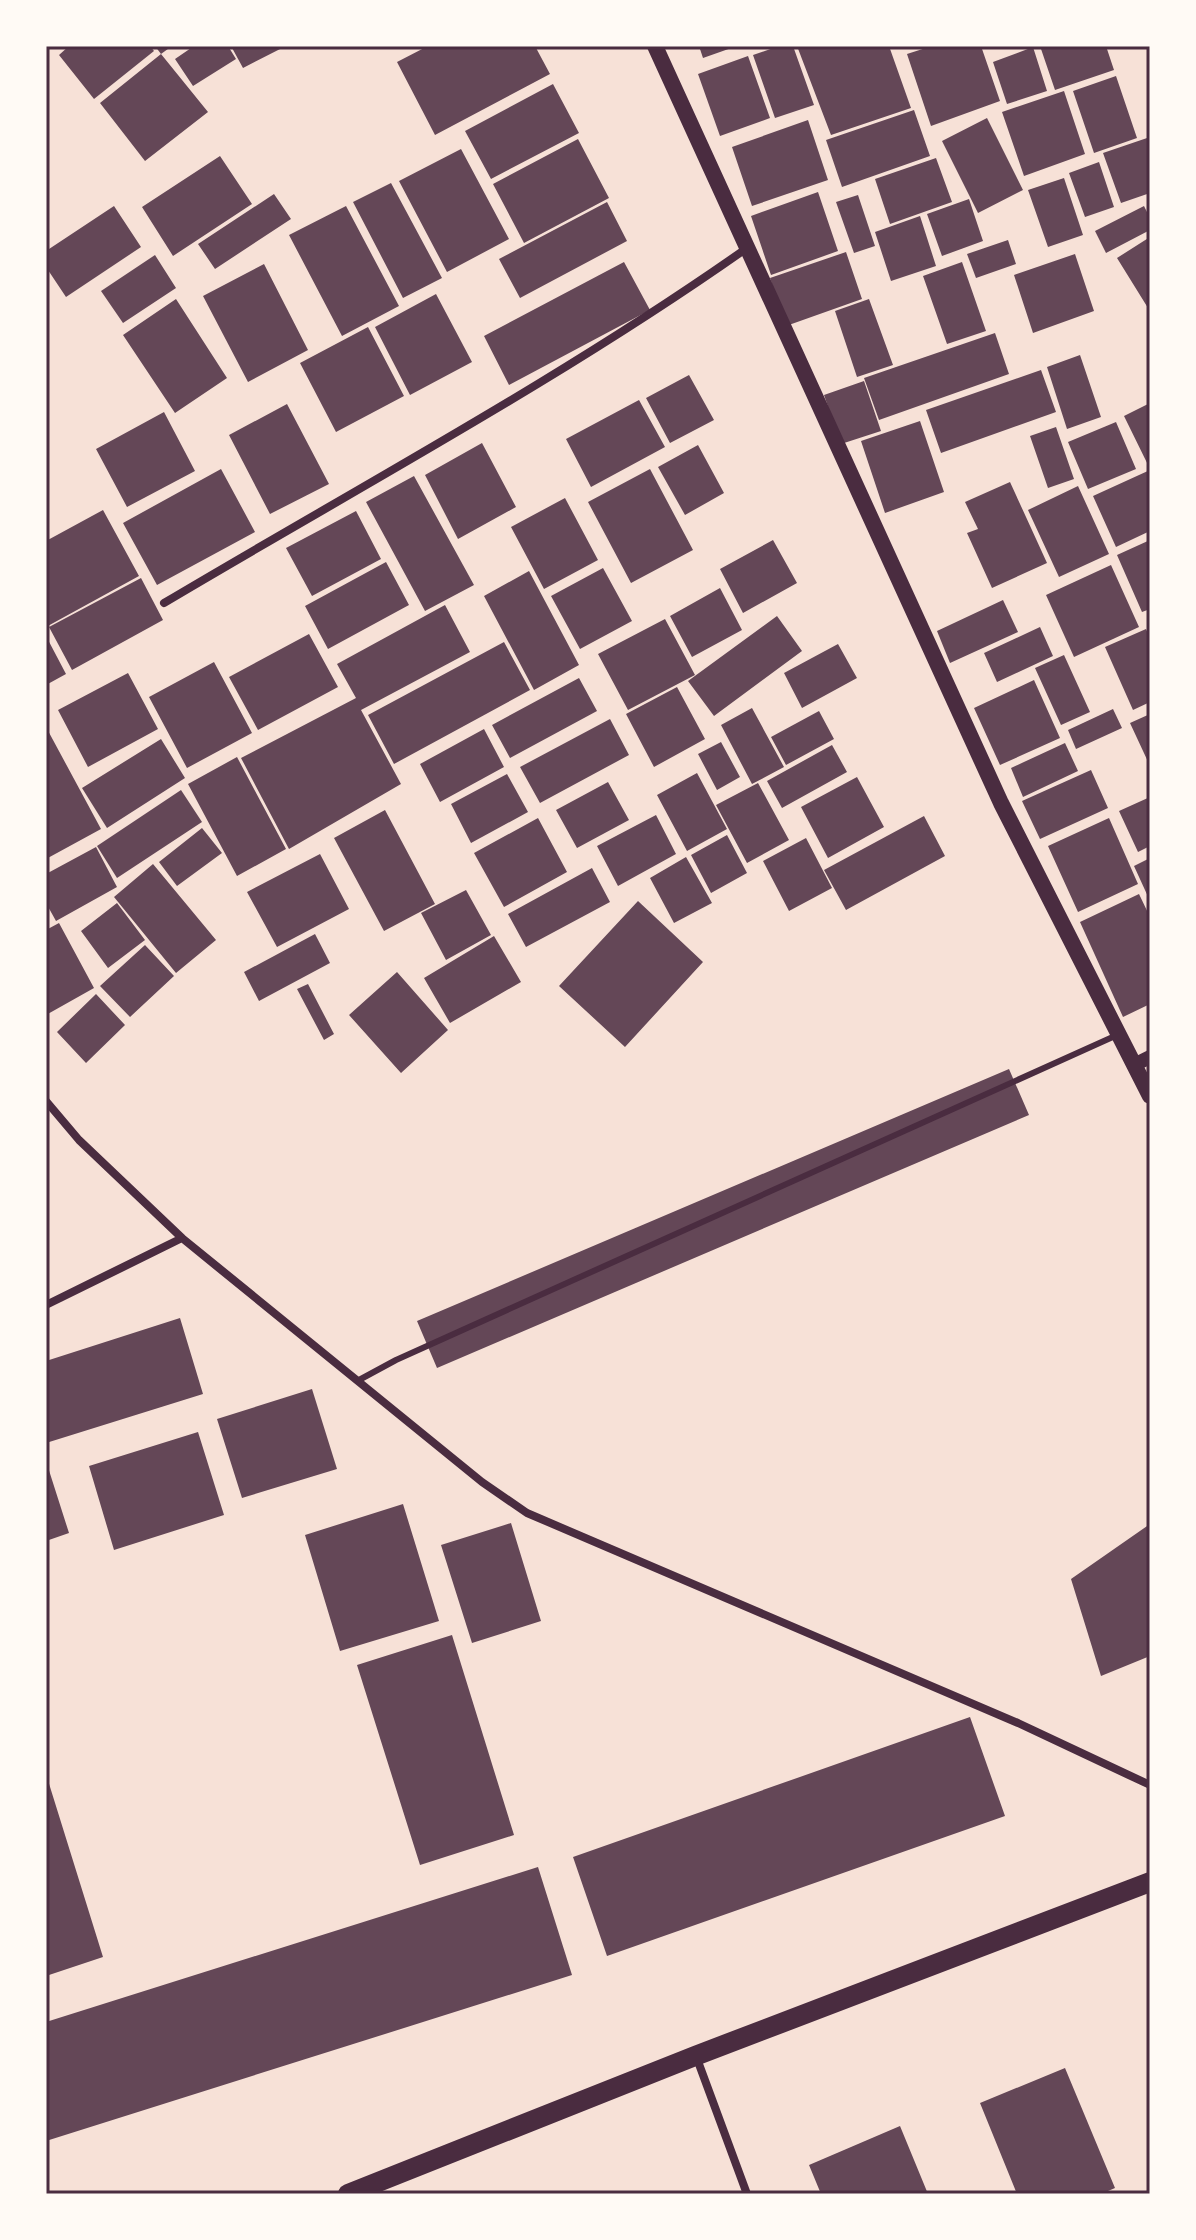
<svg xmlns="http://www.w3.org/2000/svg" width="1196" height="2240" font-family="'Open Sans',sans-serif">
<rect width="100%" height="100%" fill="#f7e1d7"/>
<path fill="#644757" d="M69 46H150L154 51 94 99 59 55Z
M155 46H172L161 54Z
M194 46H228L236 59 193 86 175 59Z
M231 46H286L243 68Z
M428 46H535L550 74 435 135 397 62Z
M699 46H737L703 58Z
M779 46H793L814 105 775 118 753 55Z
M797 46H889L911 108 831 135Z
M932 46H981L1000 101 931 126 907 54Z
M1040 46H1106L1114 70 1055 90Z
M1033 47 1047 91 1007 104 993 62Z
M161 54 208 112 145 161 100 103Z
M748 56 770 118 720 136 698 74Z
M1116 76 1137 138 1094 153 1073 91Z
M553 84 579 133 491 179 465 131Z
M1064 91 1085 154 1024 176 1002 112Z
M914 110 930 156 842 187 826 140Z
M987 118 1023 190 978 213 942 141Z
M808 120 828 180 752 206 732 147Z
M1150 137V193L1121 203 1103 153Z
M578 139 609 198 524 243 493 184Z
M461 149 509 239 447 272 399 181Z
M220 156 252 204 173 256 142 207Z
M936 158 952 202 890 224 875 179Z
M1099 162 1114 207 1085 217 1069 173Z
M1064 178 1083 235 1048 247 1028 190Z
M391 183 442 278 403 298 353 202Z
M818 192 838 251 771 275 751 216Z
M274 194 291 219 215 269 198 244Z
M858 195 875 246 854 253 836 202Z
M969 199 983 241 942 256 927 214Z
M607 202 627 241 520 298 499 259Z
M114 206 141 247 66 297 46 267V251Z
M346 206 399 306 342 336 289 235Z
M1144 206 1150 218V230L1106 253 1095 231Z
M920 216 936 266 891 281 875 232Z
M1150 237V307L1148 308 1117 258Z
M1008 240 1016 264 976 278 967 254Z
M846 252 862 299 786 326 770 278Z
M1075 254 1094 311 1033 333 1014 275Z
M155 255 176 288 123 323 101 291Z
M624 262 650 310 509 385 484 336Z
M962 262 986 331 947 344 923 276Z
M264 264 308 350 248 382 203 296Z
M436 294 472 362 410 395 375 327Z
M176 299 227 378 175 413 123 335Z
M869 299 893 365 857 377 835 311Z
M368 327 404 396 336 432 300 363Z
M995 333 1009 374 879 420 864 378Z
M1080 355 1101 417 1067 429 1047 367Z
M1041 370 1056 412 941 453 926 410Z
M689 375 714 420 670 443 646 398Z
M864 381 881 431 841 444 824 395Z
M639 400 665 447 591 487 566 439Z
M1150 403V469L1124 416Z
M287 404 329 484 270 514 229 435Z
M164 412 195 471 127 507 96 449Z
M920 421 944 492 885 513 861 441Z
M1116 422 1136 469 1088 489 1068 442Z
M1056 427 1074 479 1048 488 1030 436Z
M482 443 516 507 458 539 425 475Z
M698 445 724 493 685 515 658 467Z
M221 469 255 532 157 585 123 523Z
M650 469 693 550 631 583 588 502Z
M1150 470V531L1116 547 1093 496Z
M414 476 474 585 425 611 366 502Z
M1010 482 1047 563 992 588 967 533 978 529 965 502Z
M1078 486 1109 554 1059 577 1028 510Z
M565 498 598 560 544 589 511 527Z
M103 510 139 576 46 627V541Z
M356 511 381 559 312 596 286 548Z
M773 540 797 583 743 613 720 569Z
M1150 540V609L1142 612 1117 555Z
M386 562 409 605 328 649 305 606Z
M1111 565 1139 627 1074 657 1046 595Z
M603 568 632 621 580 649 551 596Z
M529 571 579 665 534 690 484 596Z
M141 578 163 620 72 670 49 627Z
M720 588 742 630 692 657 670 616Z
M1003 600 1018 632 950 663 937 631Z
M445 605 470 652 361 710 401 784 289 849 241 758 356 698 337 664Z
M777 616 802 651 714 716 688 681Z
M665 619 695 675 628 710 598 654Z
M1040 627 1053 656 997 682 984 653Z
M1146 629 1150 638V702L1133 710 1105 647Z
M309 634 338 687 258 730 229 677Z
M46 636 66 674 46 685Z
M504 642 530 690 394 764 368 715Z
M838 644 857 678 802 708 784 673Z
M1064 655 1090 712 1061 725 1035 668Z
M214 662 252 733 187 768 149 697Z
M128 673 158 729 88 767 58 710Z
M579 678 597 711 510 758 492 725Z
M1034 680 1060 738 1000 765 974 708Z
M677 687 705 739 654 767 626 714Z
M752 708 784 767 752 784 721 725Z
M1113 709 1122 728 1076 749 1068 730Z
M819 711 834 739 786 765 771 737Z
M1150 714V766L1130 723Z
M610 719 629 755 540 803 520 767Z
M46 727 101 829 46 859Z
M484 729 504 767 440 802 420 764Z
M161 739 185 778 107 828 82 788Z
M721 742 740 777 717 790 698 754Z
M1065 743 1078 771 1023 797 1011 768Z
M832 745 847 772 782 808 767 781Z
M237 757 286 849 237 876 188 784Z
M1091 770 1108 808 1040 839 1022 801Z
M697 773 727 829 687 851 657 795Z
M507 774 528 812 471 843 451 804Z
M857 777 884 827 828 858 801 807Z
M608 782 629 820 577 848 556 810Z
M758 783 789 840 747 863 716 805Z
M181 790 202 822 117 878 97 846Z
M1150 797V846L1138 852 1119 811Z
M385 810 435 904 384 931 334 838Z
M656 815 676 854 618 886 597 846Z
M924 816 945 856 846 910 824 870Z
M538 818 567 872 504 907 474 853Z
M1109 818 1138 884 1078 912 1048 846Z
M202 828 222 853 177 886 159 862Z
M727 835 747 873 711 893 691 855Z
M806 838 832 888 789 911 763 861Z
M96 847 117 887 56 921 46 903V874Z
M320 854 349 909 277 947 247 892Z
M686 857 712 903 674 923 650 878Z
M1150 858V901L1134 866Z
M153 864 216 940 176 973 114 897Z
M592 868 610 902 526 947 508 914Z
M466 890 491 935 446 960 421 913Z
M1139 894 1150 917V1004L1123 1017 1080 922Z
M638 901 703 962 625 1047 559 986Z
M117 903 145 940 108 968 81 931Z
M59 923 94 988 46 1015V930Z
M315 934 330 963 259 1001 244 972Z
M494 936 521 982 450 1023 424 978Z
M145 945 174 976 130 1017 100 986Z
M397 972 448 1030 401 1073 349 1015Z
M308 984 334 1034 324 1040 297 989Z
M96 994 125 1025 86 1063 57 1032Z
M1009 1069 1029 1115 437 1368 417 1321Z
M180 1318 203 1394 46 1443V1361Z
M312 1389 337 1469 242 1498 217 1419Z
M198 1432 224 1515 114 1550 89 1466Z
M46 1461 69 1533 46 1541Z
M403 1504 439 1621 340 1651 305 1535Z
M511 1523 541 1621 472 1643 441 1545Z
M1150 1524V1656L1101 1676 1071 1579Z
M452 1635 514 1835 420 1865 357 1665Z
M970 1717 1005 1816 607 1956 573 1857Z
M46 1774 103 1957 46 1976Z
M538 1867 572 1975 46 2141V2022Z
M1065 2068 1115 2188 1101 2194H1017L980 2103Z
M900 2126 928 2194H821L809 2165Z"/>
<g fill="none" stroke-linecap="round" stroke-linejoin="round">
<path stroke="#4a2c40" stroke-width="6" d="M359 1380 396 1360 1115 1036"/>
<path stroke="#4a2c40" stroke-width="8" d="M164 603C359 487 561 379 747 248
M46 1101 79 1140 182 1238
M46 1305 182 1238 482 1482 527 1513 1018 1723 1150 1785
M696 2056 747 2194"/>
<path stroke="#4a2c40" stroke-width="14" d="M1134 1065 1150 1057"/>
<path stroke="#4a2c40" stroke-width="16" d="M655 46 1001 803 1150 1096"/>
<path stroke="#4a2c40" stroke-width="20" d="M348 2194 695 2056 1150 1882"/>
</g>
<rect width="1196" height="2240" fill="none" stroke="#fffaf5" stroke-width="96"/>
<rect x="48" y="48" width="1100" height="2144" fill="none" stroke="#4a2c40" stroke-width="3"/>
</svg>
